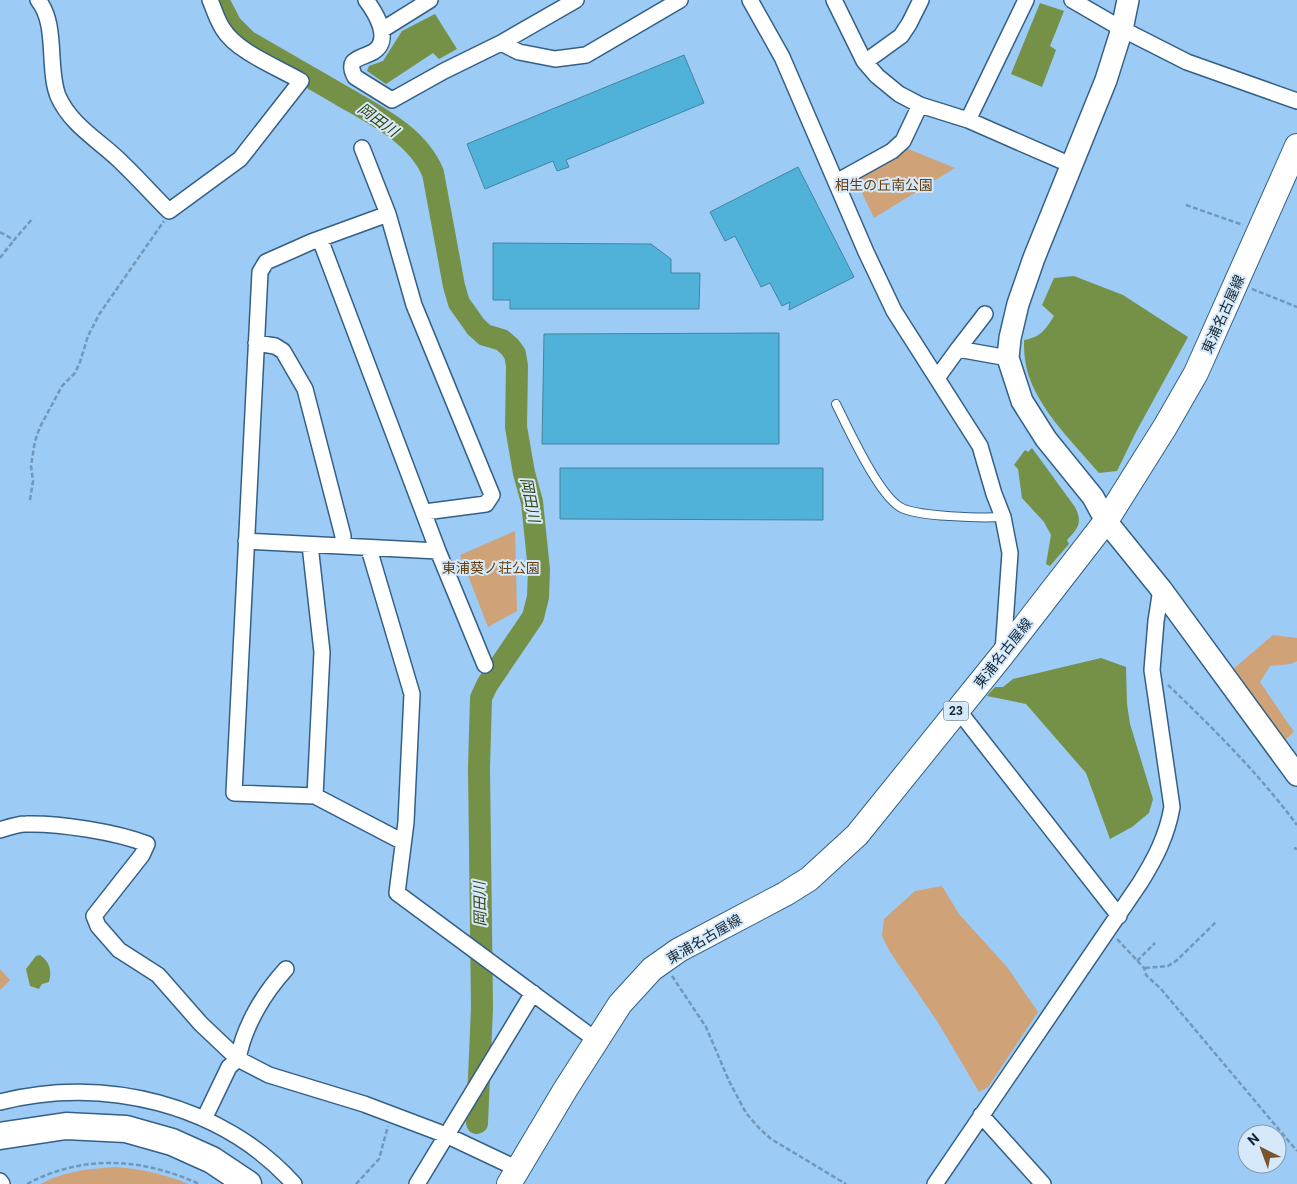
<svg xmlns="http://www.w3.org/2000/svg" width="1297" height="1184" font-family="Roboto,'Noto Sans JP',sans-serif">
<rect width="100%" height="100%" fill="#9ccbf6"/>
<path fill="#cfa377" d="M906 148 955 168 874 218 853 174Z
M515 531 517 611 488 627 460 555Z
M1273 635 1297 638V661L1291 664 1270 666 1260 682 1294 732 1284 741 1232 670Z
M942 886 959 914 1007 967 1038 1012 988 1087 979 1092 939 1024 890 952 882 936 884 919 915 891Z
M0 969 10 980 0 990Z
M115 1167C141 1169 164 1174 189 1184H41C63 1171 90 1169 115 1167Z"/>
<path fill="#759147" d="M1040 3 1064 11 1050 46 1056 50 1042 87 1011 74Z
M435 14 457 49 439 59 433 53 386 84 367 71 369 66 383 61 402 31Z
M1074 276 1123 295 1188 337 1136 432 1117 471 1099 473C1072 441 1030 402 1025 359 1024 353 1024 346 1024 340 1041 337 1045 330 1054 316L1042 305 1054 278Z
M1032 448 1075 507C1083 523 1078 528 1067 540L1069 544 1050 566 1046 564 1051 535 1044 522 1022 498 1018 469 1014 465 1025 450 1028 452Z
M1101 658 1126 667 1127 704 1130 724 1153 799 1149 813 1132 827 1110 839 1086 773 1026 704 987 696 995 687H1003L1013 679Z
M40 955C50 962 52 971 49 982L42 984 39 989 30 986 26 969 36 956Z"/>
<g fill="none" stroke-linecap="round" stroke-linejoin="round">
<path stroke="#759147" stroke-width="22" d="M218 0 231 25 247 41C279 60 312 78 344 97 377 116 418 136 433 173L454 286 459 303 476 327 485 335 502 340 510 347 515 354 517 366 516 427 524 473 532 502 539 570 538 597 533 617 487 685 481 698 479 768 482 1008 477 1123"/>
</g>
<path fill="#50b2d8" stroke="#43859f" d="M684 55 704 103 566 160 569 167 557 171 553 161 485 189 467 144Z
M798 167 854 277 789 310 790 302 782 306 770 283 761 287 735 236 725 241 710 212Z
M493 243 651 244 671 259V273H700L699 309H510V300H493Z
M779 333V444H542L544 334Z
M560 468H823V520L560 519Z"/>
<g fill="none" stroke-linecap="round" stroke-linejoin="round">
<g stroke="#346086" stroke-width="10">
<path id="lane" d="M836 404C848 428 878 494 900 507 916 517 983 518 1003 517"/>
</g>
<g stroke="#346086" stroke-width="18">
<path id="street" d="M38 0C58 24 47 68 58 96 70 124 98 140 118 159 136 176 152 194 169 211L240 159 301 81C277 67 237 52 223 29 217 20 214 9 210 0
M366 0C375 12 393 40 373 52 360 59 345 58 355 77L392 100 444 71 501 43 519 52 555 59 586 55 680 0
M750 0 782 57 866 252 894 311 980 446 994 494 1003 517 1010 553 1003 652
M834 0 864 61 877 76 899 94 920 105 968 120 1071 165
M1072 0 1122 29 1187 62 1297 101
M382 30 430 0
M501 43 576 0
M865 62 901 36 909 24 921 0
M968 120 1026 0
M362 148 388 214
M836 182 892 151 903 141 920 105
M320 239 438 551 485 665
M256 343 275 346 283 351 305 389 343 536V546
M958 349 985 314
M937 378 958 349 1008 358
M246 541 438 551
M310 545 322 652 315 796
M369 549 412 694 406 822 397 893 596 1040
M958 710 1119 916
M0 830C9 827 17 824 26 824 59 823 116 832 147 844L142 855 94 916 98 926 119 950 158 975 201 1024 238 1059 269 1075 364 1104 446 1135 518 1169
M403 842 315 796 234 793 260 272 266 262 311 242 388 214 414 305 492 495 486 504 425 512
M0 1102C103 1075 222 1104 294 1184
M981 1115 1043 1184
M204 1119 229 1067 238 1059C244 1026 264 993 286 969
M0 1181 2 1184
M417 1184 533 993
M935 1184 1140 883C1155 859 1167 836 1172 807L1152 670 1156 621 1161 589"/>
</g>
<g stroke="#346086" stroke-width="24">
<path id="secondary" d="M1128 0 1122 29 1106 80 1034 258 1018 304 1010 338 1008 358 1022 401 1046 439 1093 497 1106 521 1161 589 1297 775"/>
</g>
<g stroke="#346086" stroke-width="26">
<path id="primary" d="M509 1184 565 1090 620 1004 652 969 679 950 785 894 809 879 857 835 1003 654 1106 521 1165 427 1196 373 1297 146"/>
</g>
<g stroke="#346086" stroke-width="29">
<path id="highway" d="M0 1136 66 1126 126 1129 172 1142 212 1160 248 1184"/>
</g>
<path stroke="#7198bb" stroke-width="2.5" stroke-dasharray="5 2.5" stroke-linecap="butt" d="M1186 205 1243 225
M0 232 14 240 33 218
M0 258 14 240
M1252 289 1297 307
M30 500 33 481 31 466 35 441 40 427 62 386 75 373 80 362 88 336 100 313 164 221
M1168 685C1214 729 1259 774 1297 825
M1294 848 1297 849
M1117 939 1144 968 1146 975 1161 989 1297 1151
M1137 961 1155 943
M1145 968 1168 966 1176 961 1216 922
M672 976 706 1027 729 1081 746 1113 759 1128 771 1139 846 1184
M27 1184C83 1154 143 1158 199 1184
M356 1184 379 1159 388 1126"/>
<use href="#lane" stroke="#fff" stroke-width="8"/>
<use href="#street" stroke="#fff" stroke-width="15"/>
<use href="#secondary" stroke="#fff" stroke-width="21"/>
<use href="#primary" stroke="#fff" stroke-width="24"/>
<use href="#highway" stroke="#fff" stroke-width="26"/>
</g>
<g text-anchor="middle" stroke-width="4" stroke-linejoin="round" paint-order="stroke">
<rect fill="#d6e9fa" stroke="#4c5f6f" stroke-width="1" x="943.5" y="701.5" width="25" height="19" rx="4"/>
<g font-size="12" font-weight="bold" fill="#112434">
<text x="956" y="715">23</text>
</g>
<g font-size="14" fill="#663f0d" stroke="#d6e9fa">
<text x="884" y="190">相生の丘南公園</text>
<text x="491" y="573">東浦葵ノ荘公園</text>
</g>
<g font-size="14" fill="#112434" stroke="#d6e9fa">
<text transform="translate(1223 314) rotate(-66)" y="5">東浦名古屋線</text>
<text transform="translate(1003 653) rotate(-52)" y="5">東浦名古屋線</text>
<text transform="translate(704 939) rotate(-30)" y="5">東浦名古屋線</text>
</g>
<g font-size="15" font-style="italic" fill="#31440d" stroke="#d6e9fa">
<text transform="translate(378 120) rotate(36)" y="5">岡田川</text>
<text transform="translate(530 500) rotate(79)" y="5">岡田川</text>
<text transform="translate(480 904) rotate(-91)" y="5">岡田川</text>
</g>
</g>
<g transform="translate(1262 1149) rotate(318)"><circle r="24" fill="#d6e9fa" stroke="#879aab"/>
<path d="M0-4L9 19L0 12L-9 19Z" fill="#79552e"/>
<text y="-8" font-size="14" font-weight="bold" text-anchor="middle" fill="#112434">N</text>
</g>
</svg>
